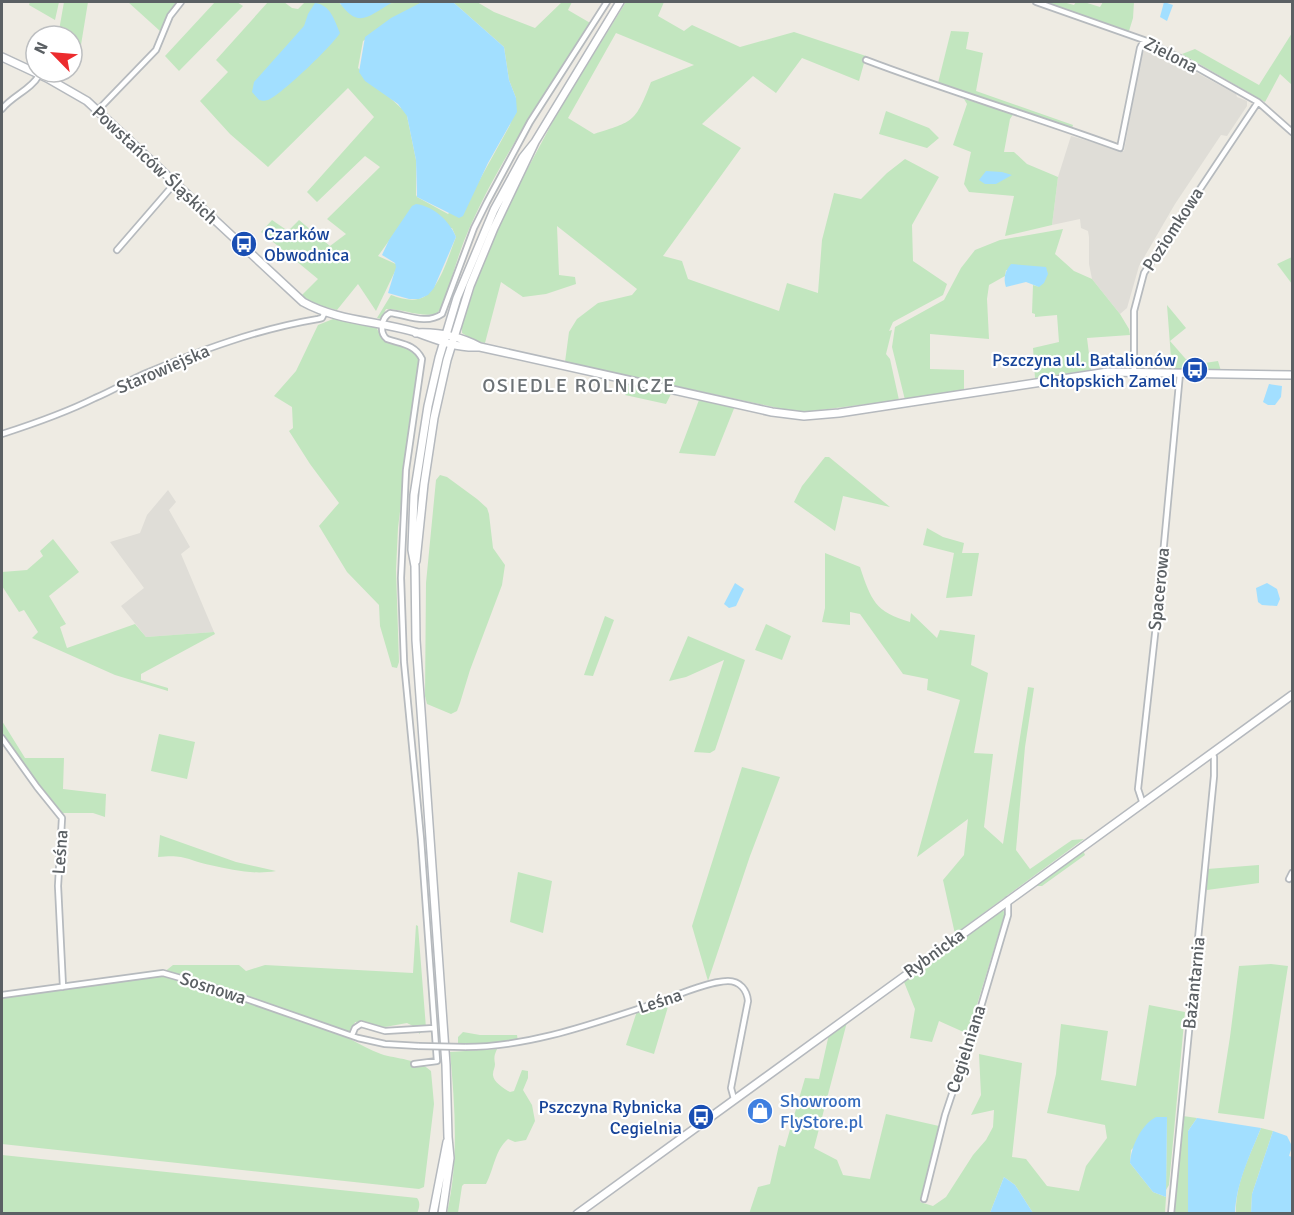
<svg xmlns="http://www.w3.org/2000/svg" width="1294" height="1215" font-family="Signika,sans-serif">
<rect width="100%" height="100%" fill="#eeebe3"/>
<path fill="#dfddd7" d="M1145 48H1151L1236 94 1237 97 1247 101V106L1227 136 1221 135 1175 204 1139 266 1127 308 1120 314 1092 279 1089 264V237L1088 231 1081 228 1080 219 1052 225 1058 177 1071 136 1124 151 1141 57Z
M168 490 176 502 169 510 190 547 181 554 214 632 146 637 121 606 144 588 110 542 140 533 147 515Z"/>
<path fill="#c2e6bf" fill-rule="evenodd" d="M30 2H59L55 20 29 5Z
M64 2H88L80 51 72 47V36H58Z
M128 2H178L160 31Z
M215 2H237L243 6 179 71 165 56Z
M268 2H284L292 8 298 9 305 2H339L341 5 422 2 363 41 358 68 401 108 408 109 407 116 416 160V195L417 197 448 214 479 181 510 125 516 98 509 80 504 47 453 2H477L494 12 535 28 562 2H572L568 10 592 24C546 93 496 163 464 241 456 262 450 284 443 306L436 314C419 317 403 309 386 309L381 319 377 318 391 295C399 298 410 301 418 299 438 296 449 254 456 237L452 228 396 231 378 256 398 265 376 311 358 284 337 310 313 304 301 296 318 279 261 232 272 220 288 231 299 220 330 246 346 234 327 219 380 167 365 156 317 202 307 192 374 117 348 88 268 167 230 134 200 101 228 72 216 60Z
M626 2H664L658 16 684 31 692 25 740 47 794 32 866 56 859 81 802 58 776 93 753 76 702 124 741 148 663 256 682 261 688 279 779 311 787 283 818 293 822 240 834 193 861 199 887 173 905 159 939 177 912 225 913 261 947 284 943 295 893 322 889 331 892 330 886 354 890 359 899 400 812 411H792L565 362 569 332 577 319 598 303 632 295 637 289 557 226 559 275 575 277 576 284 546 294 523 297 501 282 485 343 473 340 462 333V325L483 262 514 194 559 110ZM616 33 694 65 651 82C635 123 634 121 594 134L568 118Z
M1045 2H1063L1074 5 1076 2H1084L1100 7 1103 2H1134L1133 18 1129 31Z
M951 31 969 32 966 49 983 53 976 91 1073 125 1072 128 938 83Z
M1292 33V85L1280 74 1265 102 1182 54 1195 49 1259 85Z
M964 99 1014 113 1010 119 1004 152H1014L1027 164 1058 177 1052 225 1005 236 1014 196 969 192 964 184 971 152 953 145 967 104Z
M886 111 929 128 939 138 927 148 879 134Z
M1063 229 1055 254 1074 271 1092 279 1120 314 1129 329 1130 335 1087 338 1091 370 1035 378 1033 348 1059 342 1057 315 1035 317V314L1032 313 1033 285 1039 287 1006 270 1005 276 989 285 987 299 989 339 930 334V369L964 370V390L905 400 892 347 895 327 944 300 961 268 975 250 1000 240Z
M1292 257V284L1277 264Z
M1167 305 1186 328 1170 341 1191 365 1218 361 1221 371H1172Z
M333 319 376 327 383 339 412 350 419 357 398 528 396 570 399 662 397 668 392 667 380 626 379 605 347 572 319 526 339 503 310 464 289 431 293 428 292 407 274 396 296 371 318 325Z
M629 383 671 394 666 404 625 395Z
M699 400 735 406 715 456 679 453Z
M825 457H829L890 507 843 496 835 531 794 502 802 486Z
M440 475 447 477 477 499 487 508 489 514 493 548 505 565 502 585 470 670 460 703 457 711 451 714 427 704 425 696 426 583 436 480Z
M927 528 943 537 964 543 962 553H979L972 596 946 598 954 553 923 545Z
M53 539 79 572 49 596 66 624 60 627 67 648 135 624 146 637 214 632 215 634 141 674V680L168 688V691L115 675 32 638 38 632 24 610 19 612 2 586V572L27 570 43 556 40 551Z
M825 553 860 567C871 600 875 612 910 622L911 613 937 638 940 630 975 635 971 665 988 673 974 753 993 754 984 827 1003 844 1028 687 1034 688 1025 747 1016 850 1030 869 1072 840 1084 839 955 934 943 880 964 855 968 819 917 857 960 700 927 690 928 679 903 674 860 614 850 612V625L822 622 825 608Z
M605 616 614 620 593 676 584 675Z
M766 624 791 636 782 660 755 650Z
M688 636 745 660 715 750 710 753 694 752 724 660 686 677 669 681Z
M2 721 25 758H64L63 789 106 794 105 817 93 813H60L2 738Z
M159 734 195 742 187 779 151 771Z
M742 767 780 777 750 856 708 981 692 926Z
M160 835 236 862 276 871C254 875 232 870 210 865 187 860 185 854 158 857Z
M1083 850 1085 855 1042 886H1035Z
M1259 865V883L1207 890V869Z
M518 872 552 881 543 933 510 922Z
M1002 909 1005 913 968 1034 939 1021 932 1042 910 1038 915 1009 904 982Z
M416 925 418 926 426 1028 419 1034V1029L407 1023 385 1027 355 1022 350 1039C360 1044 370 1050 381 1054 396 1059 419 1059 431 1071L434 1104 424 1187 419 1189 2 1144V995L163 973 173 965H239L246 971 265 965 413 973Z
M1271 964 1288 966 1264 1119 1218 1113 1230 1037 1239 966Z
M670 1000 654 1054 626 1045 637 1011Z
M1149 1005 1185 1012 1169 1185 1166 1190 1167 1117 1131 1150 1130 1163 1153 1192 1166 1197 1165 1213H1033L1015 1185 1004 1177 990 1213 749 1214 758 1187 770 1184 779 1145 785 1147 805 1078 819 1079 829 1034 847 1022 814 1148 837 1160 843 1175 870 1179 886 1114 939 1126 920 1202 933 1206 946 1197 973 1155 986 1140 993 1127 994 1110 971 1115 981 1095 979 1054 1022 1063 1012 1157 1026 1159 1047 1186 1079 1191 1086 1166 1107 1138 1105 1125 1047 1113 1056 1074 1061 1024 1108 1031 1101 1080 1136 1086Z
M463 1032 480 1035H517L518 1041 491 1044 458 1043V1037Z
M497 1049C494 1056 494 1057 495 1064 495 1068 493 1070 493 1074 492 1081 504 1089 510 1092L514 1091 522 1070 528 1071V1078L523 1090 532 1105 535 1121 526 1140 515 1142 508 1139C495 1150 494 1169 486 1184H464L462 1186 458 1213H447C459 1161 455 1106 450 1052Z
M1183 1116 1197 1118 1188 1131V1213L1174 1214Z
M1261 1128 1273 1131 1252 1194 1251 1213 1236 1214C1235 1184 1250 1155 1261 1128Z
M2 1155 417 1198C421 1203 419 1208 417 1214L2 1212Z"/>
<path fill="#a2dfff" d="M339 2H393C368 16 359 30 339 2Z
M422 2H453L504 47 509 80 516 98 517 112 488 163 463 216 459 218 417 197 416 160 407 116 398 104 365 81 359 72 365 37 391 18Z
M1164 2 1173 5 1167 21 1160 17Z
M315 3C331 5 334 20 340 33 333 45 281 95 268 100 264 101 263 101 259 100L252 92 254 82 304 26 308 14Z
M986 171 1002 172 1012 175 996 184H985L979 180Z
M416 204C433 206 450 221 456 237L434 288 428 295 419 299H409L388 293 396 267 395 263 382 255 389 240 412 206Z
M1011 264 1046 267 1048 274 1044 283 1039 287 1026 282 1006 287C1003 278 1005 271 1011 264Z
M1269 384 1282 386 1281 397 1275 405H1268L1263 402Z
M735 583 744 589 736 606 729 608 724 604Z
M1267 583 1277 589 1280 599 1277 606 1262 605 1258 602 1256 588Z
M1156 1117H1167L1166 1197 1153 1192 1130 1163C1131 1147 1141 1125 1156 1117Z
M1197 1118 1261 1128C1250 1155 1236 1184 1235 1213H1188V1131Z
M1273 1131 1287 1136 1292 1146 1289 1156 1292 1157V1213H1251L1252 1194Z
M1004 1177 1015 1185 1033 1213H990Z"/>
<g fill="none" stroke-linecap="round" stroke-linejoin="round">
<g stroke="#b6babe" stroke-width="8">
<path id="street" d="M1036 2 1144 40 1182 59 1258 102 1292 132
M866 60C950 92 1036 117 1120 148L1140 48 1144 40
M2 109C12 96 32 89 39 75
M98 110 156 50 170 16 181 2
M117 250 175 183
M1134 372V311L1144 273 1258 102
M2 434C33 424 65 413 95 398 112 391 128 381 144 374 201 350 258 329 318 319L322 318 325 312
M2 738 37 787 62 818 58 886 63 987
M1143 804 1138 789 1159 598 1180 373
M1289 879 1292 873
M2 995 163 973 212 987 358 1038 385 1044 419 1046
M352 1035 355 1028 361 1024 385 1031 434 1028
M465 1047C529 1047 592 1024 653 1004 672 997 709 981 728 981 740 981 747 990 748 1001L731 1088 734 1099
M414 1064 437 1061 421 839 404 662 401 578 406 470 422 359C415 344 401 344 387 339 379 333 381 318 390 313 407 315 426 325 442 314L474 228 487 202 530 122 607 2
M924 1199 945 1115 980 1010 1008 915V900
M1171 1214 1214 776V757L1212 754"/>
</g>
<g stroke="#b5b9be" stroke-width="10">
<path id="secondary" d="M2 57 47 78 87 101 303 302C337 321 378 321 415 332 435 339 455 348 478 347
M416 333C438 332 461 337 480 347L772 412 804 416 839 413 1108 372 1292 375
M416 561 424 484 434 418 447 360 470 286 494 228 535 142 620 2
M433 1214 447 1142
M442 1214 450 1158 448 1137 446 1065 416 640 415 566 412 550 414 495 428 406 439 358 457 298 494 210 523 157 535 142
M577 1214 1292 695"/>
</g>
<use href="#street" stroke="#fff" stroke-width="4.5"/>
<use href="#secondary" stroke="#fff" stroke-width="7"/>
<g stroke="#b6babe" stroke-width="8" stroke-linecap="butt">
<path id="street-bridge" d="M419 1046 465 1047"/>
</g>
<use href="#street-bridge" stroke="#fff" stroke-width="4.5"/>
</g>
<defs>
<g id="bus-disc" transform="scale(1.35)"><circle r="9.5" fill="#1a4fb4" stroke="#fff"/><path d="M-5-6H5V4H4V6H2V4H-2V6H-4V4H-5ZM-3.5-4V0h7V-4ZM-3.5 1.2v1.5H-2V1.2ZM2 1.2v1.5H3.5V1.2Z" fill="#fff"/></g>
<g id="shop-disc" transform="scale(1.35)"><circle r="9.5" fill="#3f7fe0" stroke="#fff"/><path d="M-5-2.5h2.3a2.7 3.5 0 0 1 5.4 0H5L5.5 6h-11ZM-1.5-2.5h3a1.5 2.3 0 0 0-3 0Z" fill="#fff"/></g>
</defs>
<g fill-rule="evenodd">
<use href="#bus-disc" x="244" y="244"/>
<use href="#bus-disc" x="1195" y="370"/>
<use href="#shop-disc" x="760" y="1111"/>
<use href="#bus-disc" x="701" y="1117"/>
</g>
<g text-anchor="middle" stroke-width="4.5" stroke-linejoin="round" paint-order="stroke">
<g font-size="18" fill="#5b6064" stroke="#fff">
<text transform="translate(1171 55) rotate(27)" y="6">Zielona</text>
<text transform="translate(155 165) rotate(43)" y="6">Powstańców Śląskich</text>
<text transform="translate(1173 229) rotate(-57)" y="6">Poziomkowa</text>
<text transform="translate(163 369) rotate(-23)" y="6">Starowiejska</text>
<text transform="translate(1159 589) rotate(-84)" y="6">Spacerowa</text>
<text transform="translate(60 852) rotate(-86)" y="6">Leśna</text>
<text transform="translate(934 953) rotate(-36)" y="6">Rybnicka</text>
<text transform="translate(1194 983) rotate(-84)" y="6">Bażantarnia</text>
<text transform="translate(213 988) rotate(18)" y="6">Sosnowa</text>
<text transform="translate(660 1001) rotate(-18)" y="6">Leśna</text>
<text transform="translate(966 1049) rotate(-72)" y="6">Cegielniana</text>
</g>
<g font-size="18" fill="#164399" stroke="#fff" text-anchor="end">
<text x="264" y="240" text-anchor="start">Czarków<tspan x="264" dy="21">Obwodnica</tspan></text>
<text x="1176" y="366">Pszczyna ul. Batalionów<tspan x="1176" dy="21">Chłopskich Zamel</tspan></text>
<text x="682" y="1113">Pszczyna Rybnicka<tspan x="682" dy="21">Cegielnia</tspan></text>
</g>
<g font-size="18" fill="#366cbe" stroke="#fff" text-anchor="start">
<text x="780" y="1107">Showroom<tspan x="780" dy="21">FlyStore.pl</tspan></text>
</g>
<g font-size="20" letter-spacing="1.5" fill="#6c7276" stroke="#fff">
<text x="579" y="392">OSIEDLE ROLNICZE</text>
</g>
</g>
<rect width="1294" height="1215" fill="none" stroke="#5b6064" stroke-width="6"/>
<g transform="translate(54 54) rotate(295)"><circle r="28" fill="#ffffff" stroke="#bdbfc1" stroke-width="1.5"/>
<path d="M0-4.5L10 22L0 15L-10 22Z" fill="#ec2b2d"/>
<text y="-9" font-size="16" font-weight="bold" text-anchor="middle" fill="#5b6064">N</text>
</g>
</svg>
